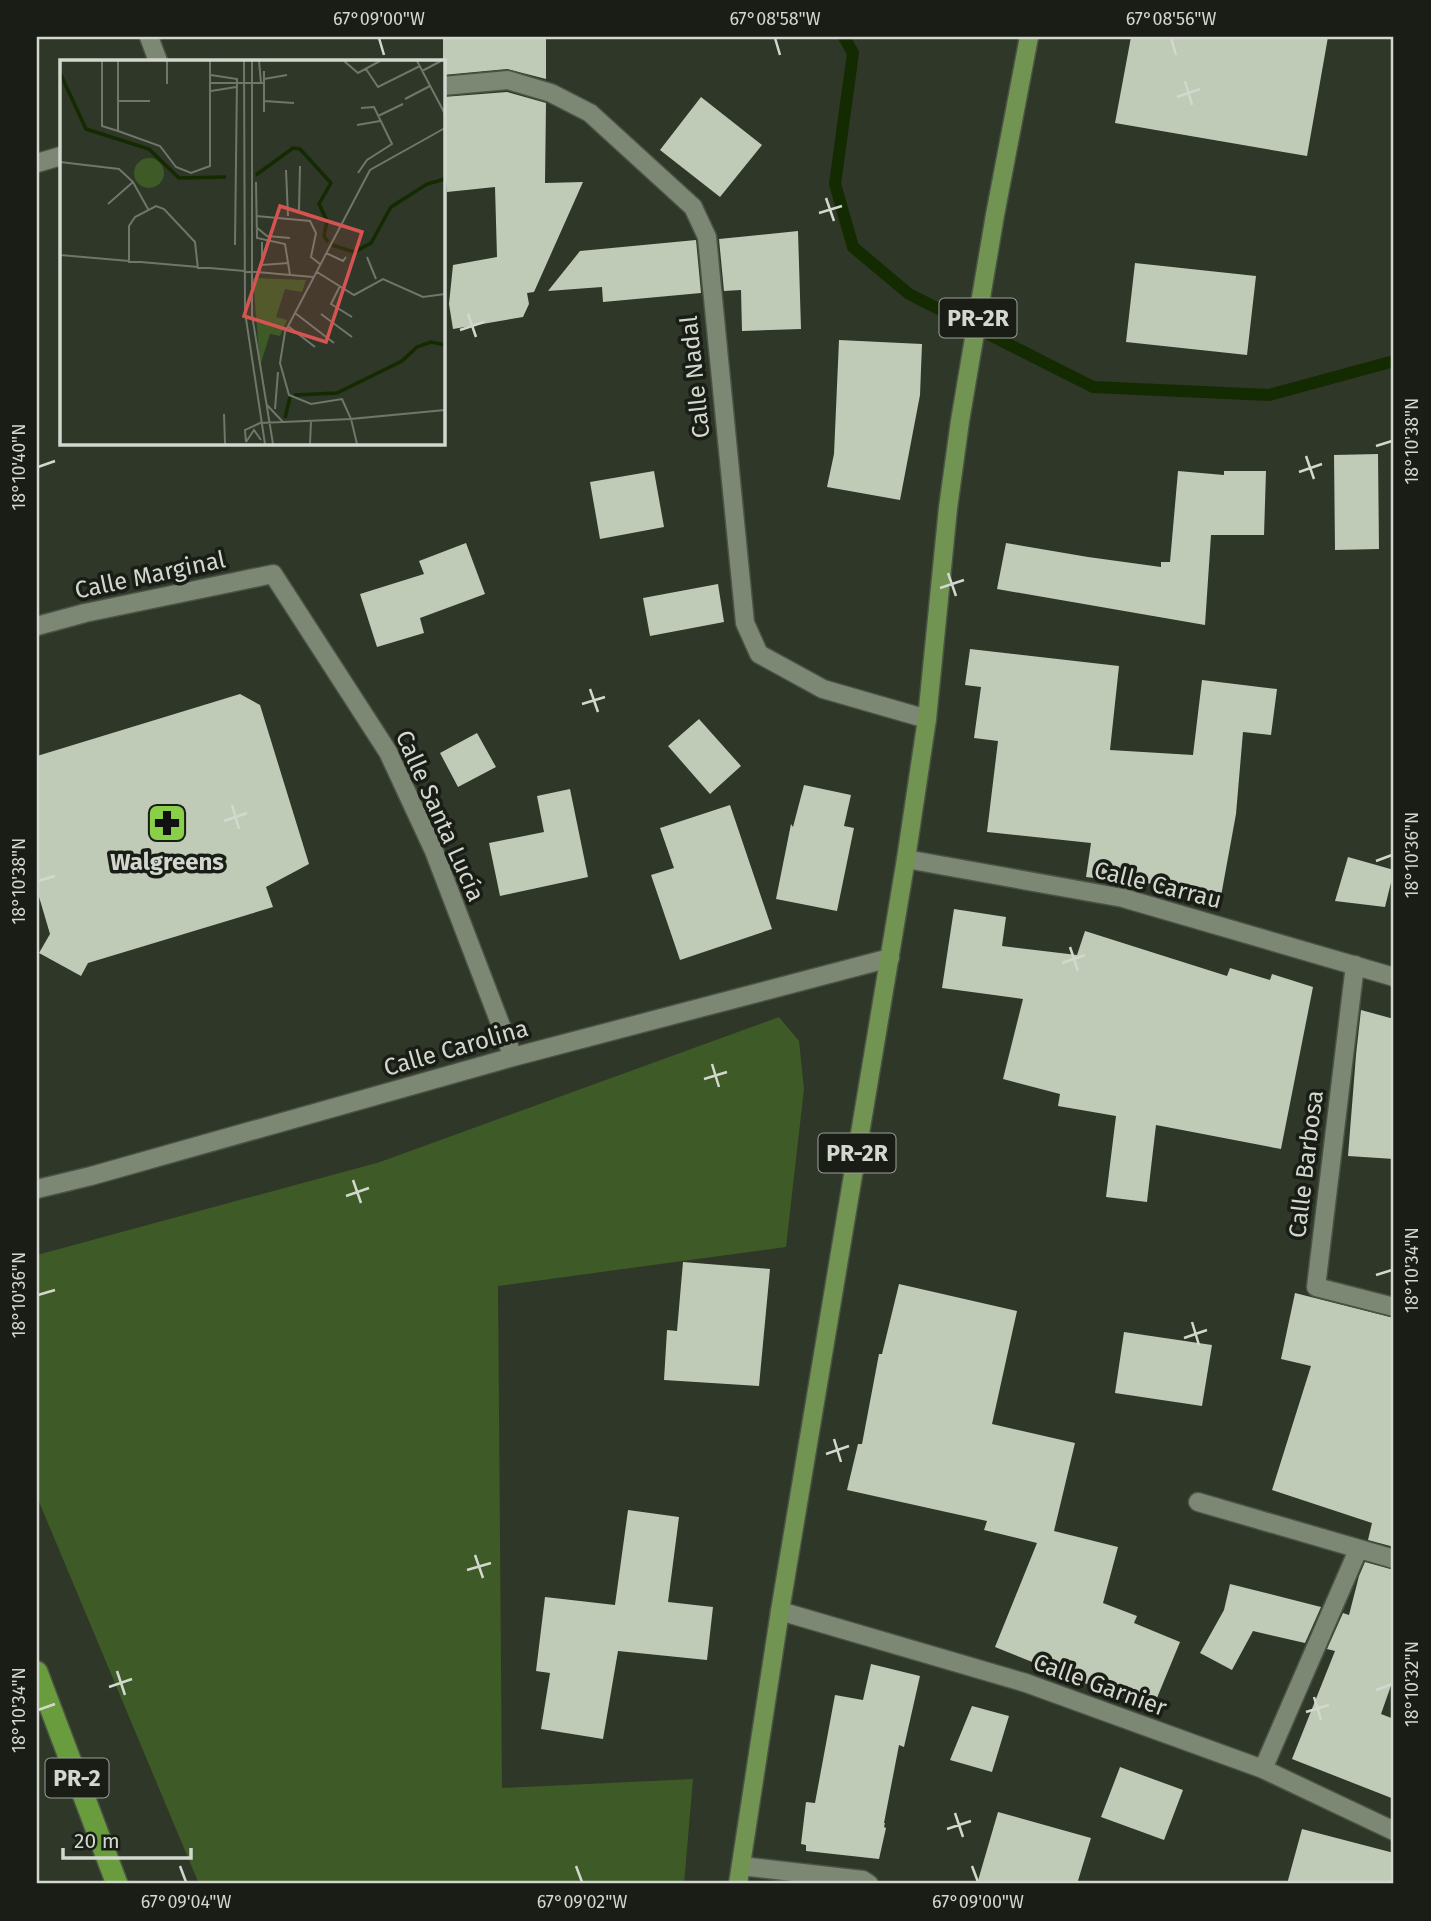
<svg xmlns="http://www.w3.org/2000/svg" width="1431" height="1921" font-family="'Fira Sans',sans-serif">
<rect width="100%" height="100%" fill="#2e3728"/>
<path fill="#3e5a26" d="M779 1017 799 1041 804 1089 786 1247 498 1286 502 1788 693 1779 684 1884H199L37 1497V1255L380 1162Z"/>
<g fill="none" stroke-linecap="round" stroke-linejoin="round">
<path stroke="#142a00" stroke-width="12" d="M844 37 853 53 835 184 853 247 909 294 1093 387 1269 395 1394 361"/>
</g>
<path fill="#bfcbb7" d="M443 37H546V79L507 69 443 75Z
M1131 37H1328L1307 156 1115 123Z
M507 92 546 103 545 183 583 182 534 292 527 293 529 304 523 317 453 329 449 304 453 265 497 257 495 187 447 192 443 143V97Z
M701 97 762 145 720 197 660 150Z
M798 231 801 329 742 331 741 290 724 291 719 239Z
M696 240 701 293 603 302 602 287 548 291 580 251Z
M1135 263 1256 276 1247 355 1126 342Z
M839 340 922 344 920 395 900 500 827 487 834 454Z
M1378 454 1379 549 1335 550 1334 455Z
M654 471 664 527 600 539 590 482Z
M1178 471 1224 475V471H1266L1264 535H1211L1205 625 997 589 1006 543 1088 557 1161 567V562H1170Z
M466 543 485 594 420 618 424 633 377 647 360 594 424 574 419 561Z
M718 584 724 622 650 636 643 598Z
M970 649 1119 666 1110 750 1193 755 1202 680 1277 689 1271 735 1243 732 1236 814 1221 896 1129 880V882L1086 877 1091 843 987 832 998 741 974 738 981 687 965 685Z
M240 694 260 705 309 864 266 887 273 907 88 963 81 976 39 953 50 934 37 890V756Z
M699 719 741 766 710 794 668 746Z
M477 733 496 767 458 787 440 753Z
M804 785 851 795 844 826 854 828 837 911 776 899 791 824 793 827Z
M570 789 588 877 500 896 489 843 544 832 537 796Z
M730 805 772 929 680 960 651 875 674 868 660 828Z
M1348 857 1394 870 1385 907 1335 901Z
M954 909 1006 917 1002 946 1077 955 1085 931 1227 976 1230 968 1270 980 1272 974 1313 987 1281 1149 1156 1125 1147 1202 1106 1197 1116 1116 1058 1106 1060 1094 1003 1079 1023 999 942 988Z
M1361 1010 1394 1019V1159L1348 1156 1356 1055Z
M683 1262 770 1269 759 1386 664 1380 667 1330 677 1331Z
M899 1284 1017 1311 992 1424 1075 1443 1054 1531 1118 1547 1103 1603 1137 1616 1134 1623 1180 1642 1152 1710 995 1647 1037 1543 984 1530 987 1521 847 1490 858 1444H862L879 1354H882Z
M1295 1293 1394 1318V1547L1368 1540 1372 1523 1272 1490 1311 1366 1281 1359Z
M1124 1332 1212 1345 1202 1406 1115 1393Z
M628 1510 679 1517 668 1602 713 1607 707 1660 618 1651 603 1739 541 1729 550 1673 536 1671 545 1597 615 1605Z
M1365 1562 1394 1570V1677L1381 1714 1394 1719V1799L1292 1759 1335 1651 1327 1649 1343 1613 1349 1615 1359 1576Z
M1230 1584 1321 1607 1305 1643 1253 1631 1232 1670 1200 1653 1224 1610Z
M871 1664 920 1676 904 1747 899 1745 884 1823H885L884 1827 886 1828 879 1859 806 1851V1845L801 1844 806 1802 815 1803 835 1695 863 1700Z
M972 1706 1009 1716 992 1772 950 1760Z
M1120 1767 1183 1790 1164 1840 1101 1817Z
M998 1812 1091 1838 1077 1884H977Z
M1302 1829 1394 1853V1884H1287Z"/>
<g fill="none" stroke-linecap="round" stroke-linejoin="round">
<g stroke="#4b5345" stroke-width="21">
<path id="street" d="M149 37 158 61
M443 86 508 80 551 93 590 113 693 207 707 237 745 623 759 654 823 689 927 719
M37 163 61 156
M37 626 85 613 273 574 388 752 434 851 513 1057
M906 859 1123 898 1394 977
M1355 965 1316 1287 1394 1307
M37 1189 91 1176 513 1057 890 958
M1198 1502 1394 1559
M780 1611 1026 1683 1263 1769 1394 1831
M1263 1769 1358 1550
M741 1866 863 1880 869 1884"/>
</g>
<g stroke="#4b5345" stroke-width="21">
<path id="primary" d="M738 1884 780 1611 906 859 927 719 948 508 960 421 995 215 1029 37"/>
</g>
<g stroke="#4b5345" stroke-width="24">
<path id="highway" d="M37 1672 117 1884"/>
</g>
<use href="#street" stroke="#7c8774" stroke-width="18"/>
<use href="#primary" stroke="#719452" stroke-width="18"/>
<use href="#highway" stroke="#699c3c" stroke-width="21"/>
</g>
<path fill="none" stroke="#d2d8ce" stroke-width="2.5" d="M379 38 384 55M775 38 780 55M1171 38 1176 55M1185 81 1192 105M1177 97 1200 89M826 198 834 221M819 213 842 206M468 314 476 337M460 330 484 322M1376 446 1392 441M1306 456 1314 479M38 467 55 461M1299 472 1322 464M948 573 956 596M940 588 964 580M590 689 598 712M582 704 605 697M232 805 239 829M224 821 247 813M1376 861 1392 855M38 881 55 876M1070 947 1078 971M1062 963 1085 955M712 1064 719 1087M704 1079 727 1072M353 1180 361 1203M346 1196 369 1188M1376 1275 1392 1270M38 1295 55 1290M1192 1322 1199 1345M1184 1338 1207 1330M834 1439 841 1462M826 1454 849 1446M475 1555 483 1578M467 1570 491 1563M117 1671 125 1695M109 1687 132 1679M1376 1690 1392 1684M1314 1697 1321 1720M38 1710 55 1704M1306 1712 1329 1705M955 1813 963 1837M947 1829 971 1821M180 1866 186 1882M576 1866 582 1882M972 1866 978 1882"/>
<defs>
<g id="pharmacy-square" transform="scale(2.0125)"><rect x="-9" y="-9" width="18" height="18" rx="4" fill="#89cf48" stroke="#191d16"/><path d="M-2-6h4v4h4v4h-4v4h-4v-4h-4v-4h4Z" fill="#111"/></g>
</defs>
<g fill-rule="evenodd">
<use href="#pharmacy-square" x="167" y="823"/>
</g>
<g text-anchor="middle" stroke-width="7" stroke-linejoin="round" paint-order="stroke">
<g fill="#191d16" stroke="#9aa097" stroke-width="2">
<rect x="939.5" y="298.5" width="77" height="39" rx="5"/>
<rect x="818.5" y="1133.5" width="77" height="39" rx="5"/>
<rect x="45.5" y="1758.5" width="63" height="39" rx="5"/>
</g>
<g font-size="23" font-weight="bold" fill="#d2d8ce">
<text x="978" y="326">PR-2R</text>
<text x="857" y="1161">PR-2R</text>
<text x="77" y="1786">PR-2</text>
</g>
<g font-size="24" fill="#d2d8ce" stroke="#191d16">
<text transform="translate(695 377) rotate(-96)" y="8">Calle Nadal</text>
<text transform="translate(150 575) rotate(-12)" y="8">Calle Marginal</text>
<text transform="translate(440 816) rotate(66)" y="8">Calle Santa Lucía</text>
<text transform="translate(1158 885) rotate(14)" y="8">Calle Carrau</text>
<text transform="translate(456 1048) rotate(-16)" y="8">Calle Carolina</text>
<text transform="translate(1306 1164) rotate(-83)" y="8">Calle Barbosa</text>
<text transform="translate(1100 1685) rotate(20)" y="8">Calle Garnier</text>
</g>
<g font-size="24" font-weight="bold" fill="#d2d8ce" stroke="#191d16">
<text x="167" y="870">Walgreens</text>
</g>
</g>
<g transform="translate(60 60)">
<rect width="385" height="385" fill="#2e3728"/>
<path d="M74 113a15 15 0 1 1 30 0a15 15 0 1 1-30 0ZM193 218 246 220 242 232 225 229 216 257 227 260 220 276 210 274 200 306Z" fill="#3e5a26"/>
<path fill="none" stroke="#142a00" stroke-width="3.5" d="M0 13 26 69 89 89 119 118 166 117M196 115 233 88 240 89 271 123 259 144 267 161 264 176 268 182M272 185 294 192 311 183 331 147 367 124 385 119M234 335 277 333 342 301 357 287 371 282 385 285M225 358 230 337"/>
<path fill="none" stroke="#70776a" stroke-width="2" d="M42 1V66L58 71M58 1V71L100 86 116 107 131 113 150 106V1M107 1V24M184 1 185 252 205 384M192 1V255L213 384M199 1 201 23M284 1 298 13 320 1M357 1 385 54M306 9 318 27 360 6M362 11 381 1M151 15 177 19 175 185M204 19 227 15M151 23H204M151 31 176 27M345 39 370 26M58 41H90M204 41 234 43M204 52V11M318 56 343 44M297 65 320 61M0 102 59 109 73 122 88 149M226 110 228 156M298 113 307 100 332 84 314 47 301 48M196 122 197 178 225 184 230 215M48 144 73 122M239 150 240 106M196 156 250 161 256 173 251 197 260 204M196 167 207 176 230 178M202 182V205L229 203M266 193 283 201 286 197M0 195 253 217M307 197 316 219M69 203V166L75 157 96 146 104 149 135 182 138 209M257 212 294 235 323 219 363 237 385 234M280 226 271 244 292 257M235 253 274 283M261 254 292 277M228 266 255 287M206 344 223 362M215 349 218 312M164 354 165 384M186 382 185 370 200 363 291 359 282 339 251 344 229 335 220 303 225 272 310 110 385 68M186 382 194 370 201 380M250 384 251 361M297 384 291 359 385 350"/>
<path fill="#d55452" fill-opacity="0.15" stroke="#d55452" stroke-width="3.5" d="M220 146 302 172 266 282 184 256Z"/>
<rect width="385" height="385" fill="none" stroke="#d2d8ce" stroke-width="3.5"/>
</g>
<rect width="1431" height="1921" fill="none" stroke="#191d16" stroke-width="77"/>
<path d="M63 1848v10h128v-10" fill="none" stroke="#d2d8ce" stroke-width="3.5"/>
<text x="74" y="1848" font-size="21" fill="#d2d8ce" stroke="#191d16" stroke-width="5" paint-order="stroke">20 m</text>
<rect x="38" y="38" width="1354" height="1844" fill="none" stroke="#d2d8ce" stroke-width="2.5"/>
<g font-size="18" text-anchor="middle" fill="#d2d8ce">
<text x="379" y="25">67°09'00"W</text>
<text x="775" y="25">67°08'58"W</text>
<text x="1171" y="25">67°08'56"W</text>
<text transform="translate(1412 441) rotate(-90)" y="6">18°10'38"N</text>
<text transform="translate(19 467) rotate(-90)" y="6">18°10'40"N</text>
<text transform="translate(1412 855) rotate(-90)" y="6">18°10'36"N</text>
<text transform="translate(19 881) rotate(-90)" y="6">18°10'38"N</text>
<text transform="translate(1412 1270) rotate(-90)" y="6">18°10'34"N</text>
<text transform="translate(19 1295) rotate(-90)" y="6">18°10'36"N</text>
<text transform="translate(1412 1684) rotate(-90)" y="6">18°10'32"N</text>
<text transform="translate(19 1710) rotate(-90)" y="6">18°10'34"N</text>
<text x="186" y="1908">67°09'04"W</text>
<text x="582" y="1908">67°09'02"W</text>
<text x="978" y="1908">67°09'00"W</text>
</g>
</svg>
